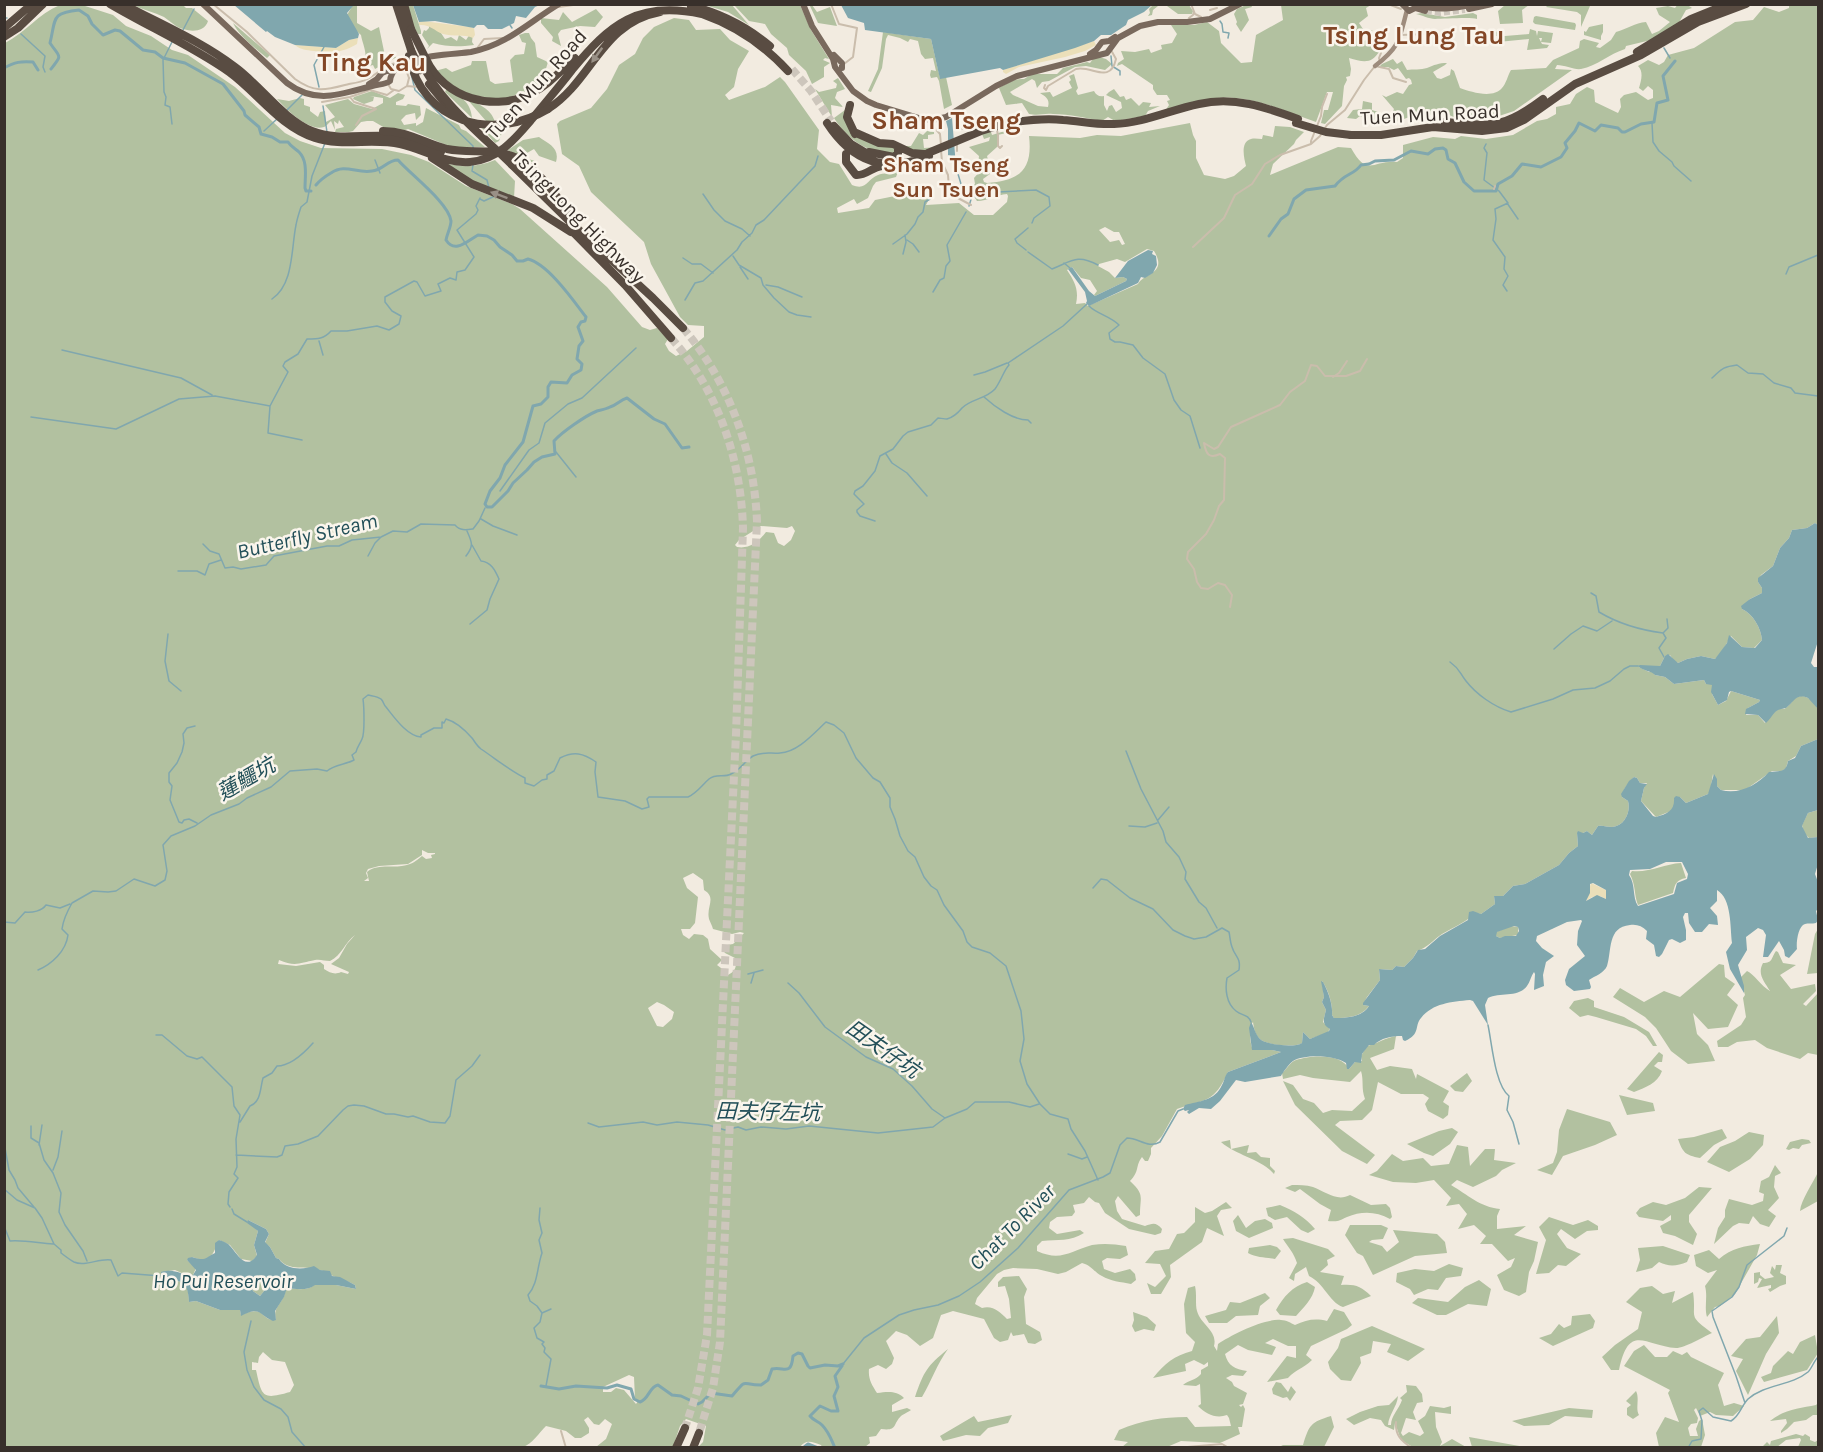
<svg xmlns="http://www.w3.org/2000/svg" width="1823" height="1452" font-family="Karla,'Noto Sans TC',sans-serif">
<rect width="100%" height="100%" fill="#f2ebe0"/>
<path fill="#b2c1a0" fill-rule="evenodd" d="M1510 4 1529 5 1522 10 1523 23 1500 24 1498 11 1505 5Z
M1678 4 1691 5 1689 6 1692 8 1686 10 1677 26 1651 40 1626 46 1625 49C1609 54 1597 66 1581 69 1574 70 1565 65 1557 65L1555 69 1572 70 1514 111 1496 117 1473 120 1456 118 1447 114 1440 116 1420 113 1396 122 1389 120 1394 109 1382 95 1386 97 1397 92 1403 94 1409 85 1412 84 1411 80 1409 78 1406 79 1398 68 1394 70 1388 67H1379L1382 64 1393 59 1397 64 1402 61 1407 70C1413 69 1421 70 1427 68 1434 65 1439 63 1447 63L1445 65 1433 72 1437 78 1441 79 1450 75 1451 69 1454 71 1460 88C1471 92 1493 99 1502 88 1506 84 1508 75 1511 70L1546 68 1553 60 1579 48 1580 41 1584 39 1599 43 1596 47 1600 48 1611 40 1616 32C1627 29 1635 23 1646 22L1652 34 1659 31 1670 22 1659 15 1656 8 1668 6 1675 8Z
M60 5H82L113 15 126 26 151 36 172 50 188 55 235 87 285 133 300 141 321 148 382 149 411 155 429 162 466 186 512 204 520 209 607 287 642 327 650 330 657 328 668 339 665 344 669 351 676 356 687 351 704 337V326L688 325 680 317 651 264 644 242 591 192 579 166 562 154 557 124 560 121 591 108 607 89 619 65 635 54 643 38 654 27 674 18 689 20 696 30 720 29 730 40 749 51 738 69 734 87 725 95 729 100 765 87 780 77 785 82 819 130 817 149 830 162 839 164 852 185C867 191 867 179 878 175 883 173 892 173 898 172L896 177 876 182 873 186 868 198 857 204 854 199 837 208 838 213 869 208 875 200 930 189 933 191 926 205 959 203 974 215H993L1007 202 1008 196 1007 194C996 195 988 201 977 201L975 198 980 194 974 193 970 190 971 185 975 184 974 178 981 170 978 165 979 156 969 147 989 141 990 137 984 139 980 129 989 126 992 135 1008 130 1012 132 997 135V147L987 156 989 164 994 171 983 179 984 182 987 183C1020 181 1033 169 1029 136L1080 138 1097 135 1121 136 1190 123 1193 135 1196 141V158L1204 175 1225 179 1234 176 1246 166C1244 158 1240 142 1251 139 1255 138 1258 139 1262 139L1263 135 1273 137 1275 126 1290 127 1304 132 1296 140 1294 144 1273 164 1270 175 1338 147 1351 148C1368 178 1372 160 1397 162L1403 158V145L1433 137 1455 139 1461 136 1486 139 1513 135 1537 121 1547 119 1556 114V107L1570 104 1576 94 1587 87 1594 90 1595 102 1618 113 1621 107 1620 99 1624 95 1636 92 1648 100 1653 98V90L1648 86 1643 91 1639 88C1641 81 1644 72 1638 66L1648 60 1659 65 1664 62 1668 55 1694 48 1735 22 1753 20 1764 7 1779 12 1789 8V5H1818V525L1815 523 1807 528 1792 530 1789 538 1780 548 1773 566 1761 575 1758 582 1762 588V593L1750 599 1742 609C1753 614 1761 628 1762 640L1754 648 1742 647 1731 636 1720 655 1715 659 1701 656 1687 659 1678 663 1674 661 1670 655 1665 656 1660 666 1639 667 1649 672H1653L1655 675 1665 677 1674 684 1704 680 1706 684H1712V694L1718 705 1726 701 1731 691 1760 700 1759 702 1748 708 1746 715H1758L1765 723C1769 719 1773 711 1779 709 1787 707 1781 712 1788 706 1791 704 1792 701 1794 699 1804 691 1813 701 1818 709V739L1801 746 1796 756 1788 761 1786 768 1782 771H1772L1745 790H1721L1717 786 1713 774 1710 792 1708 794 1686 803 1680 797 1671 811 1656 817 1641 801 1644 788 1647 783H1640L1637 778 1634 777C1629 782 1622 790 1622 797L1628 801C1631 811 1625 826 1612 827 1607 827 1603 825 1598 826L1592 835 1587 831 1583 833H1577L1578 846 1569 853 1559 865 1525 884 1513 886 1503 896H1494L1495 904 1481 914 1476 913C1466 922 1454 927 1442 934 1432 941 1428 947 1417 951L1413 958 1404 967 1396 966 1392 970 1379 969 1380 980 1367 997 1363 1005 1369 1006C1361 1017 1347 1018 1334 1018L1332 1015C1333 1004 1328 989 1322 981L1324 997 1322 1002 1326 1010 1323 1022 1330 1029 1327 1033 1310 1039 1303 1032 1302 1043C1295 1048 1268 1045 1261 1040 1255 1035 1254 1029 1253 1022 1248 1027 1250 1044 1253 1050H1272L1281 1052 1228 1072C1214 1103 1206 1099 1177 1109L1162 1136 1151 1148V1154L1148 1161H1145L1142 1157C1135 1166 1140 1171 1130 1181 1145 1195 1140 1196 1140 1215L1136 1217 1118 1196 1115 1201 1117 1211 1122 1219 1145 1226C1153 1223 1156 1222 1162 1229L1161 1233 1155 1235 1129 1229 1105 1213 1099 1203 1095 1202 1089 1197 1084 1203 1073 1205 1075 1212 1072 1216 1057 1217 1050 1222 1049 1228 1057 1234 1080 1230 1084 1233C1070 1242 1058 1239 1042 1241L1037 1246V1251C1061 1262 1070 1251 1092 1245 1104 1243 1114 1244 1126 1246L1128 1255 1120 1259 1107 1258 1102 1261 1104 1269 1115 1273 1130 1269 1135 1274 1136 1280 1131 1284C1121 1282 1110 1281 1102 1276 1094 1272 1091 1265 1082 1263L1066 1272 1058 1274 1037 1269 1013 1268 1004 1270 997 1274 977 1298 975 1304 982 1308C993 1305 1000 1312 1007 1319L1011 1318 1009 1299 1005 1286 998 1287V1282L1003 1277 1019 1276 1027 1289 1024 1297 1026 1324 1040 1332 1042 1340 1035 1344 1028 1343 1024 1334 1013 1336 1011 1332 1008 1340 1000 1342 994 1338 984 1319 953 1311 941 1315 933 1338 920 1346 907 1335 896 1331 886 1341 894 1358 892 1364 886 1369 878 1365 869 1369C868 1379 872 1385 877 1393 887 1392 896 1390 904 1398L892 1405V1412L907 1408 911 1410C910 1411 902 1415 901 1416 892 1425 898 1431 881 1429L876 1436 869 1437 870 1443 865 1447H822L821 1445C812 1442 806 1439 800 1447H698L703 1442 706 1426 686 1419 680 1426 673 1447H596L606 1439 612 1424 605 1419 599 1425 594 1424 588 1417 584 1420 589 1428V1433L581 1438H575L566 1431 546 1426C539 1433 532 1444 523 1447H5V43C25 33 38 14 60 5ZM1105 227 1114 232H1119L1125 244 1122 245 1119 240 1110 242 1099 230ZM1147 249 1154 251C1168 274 1144 273 1138 284L1088 306 1085 303 1076 304C1079 290 1075 282 1067 270L1072 267 1081 278 1090 280 1097 291 1094 295 1095 296 1126 281 1127 279 1123 277 1115 278 1109 272 1098 266 1099 264 1117 259 1125 262ZM761 526 787 528 792 526 795 531 791 540 784 546 778 543 774 533 766 532C758 543 749 549 737 547L735 545 739 540ZM422 850 428 853H435V854L431 855 432 858 426 859 422 856C418 859 414 863 410 864 396 870 379 862 367 872L369 881H364L368 878 366 873 368 869 379 866 408 864 422 855ZM693 873 703 880 704 890C717 898 706 906 709 919 710 922 712 925 713 929L732 934 740 932 744 933 733 944 727 945 723 950 725 953 735 958C737 966 736 971 728 975L725 974V971L717 965 722 960 710 949 708 939 703 935 694 934 689 939 683 935 681 929H690L695 923 698 897 687 888 683 878ZM355 935 347 944 339 958 331 964 349 972 348 974 341 972C335 975 330 973 324 969V965L320 962 296 966 278 964 279 960C295 967 300 963 315 960 320 959 325 961 330 961 342 955 345 942 355 935ZM657 1002 664 1005 674 1012 672 1019 663 1027 657 1026 648 1008ZM248 1220 266 1229 269 1234 265 1243 270 1247 276 1258 279 1259C289 1272 306 1265 320 1270 325 1271 328 1274 333 1276 340 1279 348 1281 355 1285L356 1289 336 1285H314C308 1291 296 1289 287 1288 285 1291 285 1295 283 1298 279 1306 273 1309 276 1320 260 1321 266 1304 241 1315L240 1310H220L196 1301 189 1302C189 1278 179 1283 161 1276L162 1272 175 1270 186 1275H193L196 1268 187 1260 192 1257C211 1264 213 1254 219 1240L230 1245 241 1259 252 1261 257 1256 254 1245 258 1231ZM263 1352 272 1360 285 1362 294 1385 290 1392C262 1400 262 1397 256 1370H252V1362L258 1363 259 1357ZM629 1375 634 1377 635 1399 638 1401 636 1404 624 1390 616 1388 611 1392H603V1387Z
M133 5H183L186 8H192L208 21C204 34 186 32 176 26 172 23 168 20 164 17 154 12 143 10 133 5Z
M353 5H357V23L371 31 379 27 385 56 397 57 375 69 373 65 359 69 358 66H360C361 63 363 61 365 58 367 52 362 42 361 35L353 28 347 15Z
M397 5H413L421 31V34H418L401 6Z
M705 5H732L749 25 728 12Z
M734 5H800L811 30 829 59 825 58 823 60 830 63 824 67V77L812 84 806 71 789 55 787 48 771 34 765 24 749 21Z
M812 5 817 12 830 7 837 26 818 23 810 6Z
M1153 5H1189L1193 11 1192 14H1178L1167 6H1158L1153 10 1152 15 1148 16 1150 13 1149 9Z
M1246 5H1251L1252 7 1245 9 1249 20 1241 32 1236 24 1237 22 1234 14 1237 9Z
M1281 5H1371L1366 8 1368 16 1359 23 1363 29 1367 32 1373 30 1366 35 1359 31 1356 33 1358 38 1363 41 1371 39 1380 50C1372 65 1363 62 1349 58L1351 69 1350 76 1346 77 1347 80 1344 86 1342 106 1325 124 1321 123 1324 110H1328L1333 92H1327L1316 122C1285 111 1249 94 1216 98 1199 100 1182 106 1165 111L1169 105 1167 101 1170 100 1167 95H1157L1153 89V85L1122 64 1117 66 1118 63 1124 59 1121 51 1135 52 1149 49 1151 53 1162 49 1161 45 1172 43 1177 34 1171 25H1194L1207 22 1219 31 1221 43 1241 63 1252 62 1256 35 1283 20Z
M1548 5 1588 4 1590 6 1581 27V15L1577 12 1546 7Z
M596 9 603 17 595 27 580 26 561 30 558 34 561 46 552 41 553 37 541 23V18L559 20 563 12 572 22Z
M1422 13 1445 17 1473 13 1477 15V19C1471 17 1443 19 1435 19 1429 19 1422 15 1416 14Z
M1536 16 1575 23 1576 25 1575 30 1535 24 1533 22 1534 17Z
M233 23 270 55 267 58C255 48 240 37 233 23Z
M429 23 439 30 445 39 451 37 457 41 459 35 466 40 470 34H473L472 42 474 45C459 47 447 47 433 43L427 49 429 46 422 35 424 30 426 31 429 28Z
M1603 24V32L1601 36V40L1584 35V31L1586 32 1589 27Z
M1530 29 1536 31 1537 36 1538 31 1553 33 1551 43 1541 42 1542 38H1539L1542 44 1549 45 1547 48 1527 50 1529 39 1498 42V36H1495L1494 32 1501 31V36H1505L1529 34Z
M883 32 931 39 940 78 946 77 952 105 944 109 939 81 937 77 931 78 930 75 931 70 936 71 933 58 925 59 921 54 918 41 910 39 908 42 900 38 888 35 886 39 882 68 871 92 868 91 878 69Z
M525 33H529L531 38 535 43 537 57 548 62 544 75 547 79 525 92 523 91 507 99H495L462 93 435 71 446 68 452 72 471 65 472 61H486L490 81 495 84 513 82 510 60 515 55 524 54 526 43 522 42 519 35Z
M1099 57 1106 59 1112 64 1105 70 1086 66 1075 67 1049 81 1042 82 1037 88 1035 81 1032 79 1010 92 1013 95 1038 106 1048 107C1050 99 1046 97 1040 93L1050 92 1053 97 1072 88 1069 82 1071 80 1069 76 1074 74 1078 88 1076 91 1078 95 1094 91C1096 95 1099 97 1104 96V105L1107 111 1109 106 1112 105 1116 112 1122 108 1121 102 1106 95 1109 92 1114 89 1120 97 1124 96 1126 100 1131 98 1139 106 1143 102 1151 103 1149 107 1160 106 1148 111 1145 116 1115 121 1108 117 1102 121C1086 118 1070 114 1053 114 1043 113 1040 116 1029 114L1022 103 1006 105 999 88C1006 84 1015 78 1024 79L1032 74H1057L1063 68 1087 62 1090 63 1093 59Z
M838 78 845 89 837 92 835 98 843 107 831 105 832 117 815 89 819 92 836 88 837 84 833 81Z
M447 88C460 96 471 102 472 118L445 92Z
M372 91 390 98 398 93 405 95 403 99 396 102V105L406 106 408 104 420 106 421 115 416 120 415 113 406 115 401 120 404 125 416 123V126L423 122 426 108 459 125 461 129 466 131 485 147H451L408 129 402 131 385 128 373 121H367L361 122 353 131 349 132H335L336 129 344 127 339 120 338 124 334 121 335 130 331 121C330 122 325 127 324 127 309 132 286 109 277 99L289 101 300 98 304 99V105L310 107V111L318 117 320 112 325 111 326 122 335 117 325 105 348 99 354 104 372 109 383 103V98L370 96 374 97 373 101 364 104 353 99 354 97Z
M467 99C478 104 491 108 495 122L486 121Z
M1363 101 1372 103V110L1378 112 1380 121 1360 116 1356 119 1347 118 1353 110 1362 109Z
M845 110 850 127 892 146 897 150 893 156C866 151 849 141 834 118Z
M482 128 503 130 499 141 495 143Z
M927 131 934 132V134L928 135V139H923L924 148 938 147 940 150 917 152 901 146H911L919 133 923 135Z
M539 137C549 144 560 148 556 162L539 156 534 149 527 153 521 152 522 157 535 161 529 163 508 150 523 140Z
M495 160 515 181 514 198 476 185 445 163C463 168 478 167 495 160Z
M1818 810V837L1809 838 1804 833 1802 825 1808 813Z
M1681 863 1686 878C1676 880 1675 884 1673 893L1638 905C1634 895 1636 886 1630 874L1632 871C1649 873 1664 864 1681 863Z
M1511 926 1518 927V935L1500 938 1496 936V932Z
M1818 929V973L1807 974 1815 934Z
M1776 951 1778 952 1783 963 1796 965 1780 975 1791 989 1815 984 1816 991 1803 1004 1806 1006 1818 993V1055L1808 1053 1800 1059 1767 1048 1755 1040 1737 1042 1728 1047H1718L1717 1041 1741 1025 1746 1017 1743 998 1745 995 1740 978 1747 971C1754 974 1761 986 1770 991 1764 981 1757 974 1763 963 1773 963 1771 958 1776 951Z
M1719 964 1724 965 1725 977 1735 984 1727 995 1738 1005 1728 1027 1708 1029 1693 1013 1697 1034 1708 1045 1715 1061 1688 1064 1671 1051 1656 1028 1645 1017 1613 997 1620 988 1644 1002 1664 991 1680 997Z
M1588 998 1594 1001V1007L1624 1017 1649 1032 1657 1046H1653L1646 1036 1636 1029 1596 1017 1588 1015 1580 1017 1569 1008 1574 1001Z
M1396 1036 1394 1049 1370 1058 1377 1070 1390 1066 1412 1069 1416 1079 1417 1074 1449 1091 1443 1102 1449 1106 1448 1115 1443 1119 1428 1111 1425 1104 1429 1098 1423 1094H1401L1378 1082 1372 1110 1362 1120 1340 1121 1335 1125 1375 1155 1367 1164 1342 1151 1295 1105 1283 1081 1293 1085 1303 1099 1314 1103 1323 1113 1332 1110 1352 1111 1365 1099C1361 1088 1364 1081 1361 1071L1350 1082 1313 1078 1300 1075 1283 1079 1282 1073C1287 1069 1290 1062 1296 1060 1311 1055 1342 1053 1349 1069L1355 1062 1362 1061 1361 1056 1367 1046C1377 1044 1384 1038 1396 1036Z
M1659 1052 1663 1055 1662 1062H1658L1654 1066 1662 1071C1657 1084 1646 1087 1634 1092L1627 1089Z
M1467 1073 1472 1081 1463 1092 1455 1091 1450 1086Z
M1619 1095 1653 1103 1655 1111 1627 1115Z
M1567 1109 1610 1122 1617 1135 1595 1145 1563 1156 1552 1175 1537 1170 1553 1163 1557 1152 1559 1130Z
M1452 1128 1458 1132 1450 1144 1433 1156 1424 1153 1407 1144 1439 1131Z
M1722 1129 1727 1138 1714 1145 1700 1158C1685 1155 1683 1153 1678 1139L1694 1137Z
M1749 1132 1764 1135 1763 1145 1750 1159 1729 1172 1707 1162 1720 1147 1735 1141Z
M1802 1139 1809 1140 1811 1143 1802 1145 1799 1149 1793 1148 1789 1150 1786 1149 1790 1142Z
M1230 1140 1231 1149 1249 1145 1247 1153 1256 1152 1261 1157 1270 1158V1166L1275 1171 1274 1174C1260 1158 1237 1156 1221 1142Z
M1457 1145 1468 1147 1470 1166 1485 1149H1495L1494 1160 1516 1163 1502 1170 1496 1176 1473 1187 1457 1180 1451 1185C1468 1195 1480 1207 1500 1209L1497 1216V1229L1526 1226 1514 1235 1538 1242 1534 1261 1529 1272 1526 1292 1519 1296 1504 1290 1497 1275 1511 1267 1515 1258 1508 1261 1492 1244H1480L1486 1236 1474 1225 1458 1229 1467 1214 1459 1204 1446 1206 1451 1198 1434 1180 1416 1183 1393 1182 1369 1175 1377 1171 1392 1154 1403 1161 1423 1158 1431 1166 1449 1164Z
M1775 1165 1781 1173 1775 1176 1774 1187 1779 1198 1768 1210 1776 1216 1769 1227 1760 1224 1753 1216 1749 1224 1739 1223 1733 1226 1714 1244 1718 1228 1725 1217V1210L1729 1199 1752 1205 1763 1201 1764 1194 1759 1192 1761 1181 1769 1177Z
M1818 1172V1201L1800 1211C1801 1200 1813 1183 1818 1172Z
M1292 1185C1299 1185 1306 1185 1313 1187 1326 1192 1337 1202 1350 1195L1371 1205 1386 1204 1390 1208 1392 1217 1390 1219C1376 1211 1361 1211 1347 1217 1338 1221 1339 1222 1328 1221L1331 1210 1320 1204 1300 1189 1295 1192 1285 1188Z
M1699 1187 1712 1188 1689 1215V1222L1697 1234 1693 1245 1675 1236 1663 1233 1660 1226 1671 1220V1215L1663 1221 1639 1217 1636 1213 1640 1208 1653 1202 1666 1205 1685 1198Z
M1226 1202 1232 1208 1221 1210 1217 1216 1224 1236 1207 1228 1202 1242 1170 1265 1171 1277 1161 1294H1151L1147 1283 1155 1287 1166 1276 1160 1264 1145 1263 1155 1251 1169 1249 1177 1234 1184 1233 1195 1222V1207L1205 1213 1212 1211Z
M1280 1205C1294 1211 1305 1217 1315 1229L1308 1233 1301 1230 1287 1217 1275 1220 1268 1216 1266 1208Z
M1238 1215 1246 1228 1255 1221 1265 1219 1272 1223 1273 1228 1249 1238 1236 1231 1233 1221Z
M1549 1217 1573 1225 1588 1220 1598 1226V1230L1587 1231 1575 1239 1561 1229 1557 1234 1567 1248 1581 1254 1566 1266 1558 1265 1549 1273 1536 1274 1546 1240 1539 1227Z
M1350 1225H1381L1388 1228 1383 1239 1372 1240 1369 1242 1382 1246 1387 1252 1399 1242 1393 1230 1437 1234 1445 1242 1447 1253 1415 1256 1373 1275 1363 1256 1357 1253 1345 1235Z
M1293 1238 1328 1249 1335 1256 1327 1260 1328 1265 1320 1272 1344 1276 1341 1285C1355 1284 1361 1286 1371 1296L1343 1307C1329 1302 1324 1283 1309 1276L1306 1267 1295 1274 1294 1281 1289 1278 1297 1263C1294 1253 1288 1247 1283 1239Z
M1760 1244 1757 1255 1735 1294 1720 1306 1715 1307 1707 1317C1704 1307 1708 1297 1705 1286L1717 1270 1708 1273 1696 1266 1694 1255 1709 1250 1719 1259C1732 1248 1744 1246 1760 1244Z
M1270 1245 1277 1247 1281 1251 1275 1259C1265 1257 1257 1258 1248 1253L1249 1248Z
M1663 1246 1690 1255 1687 1262C1677 1266 1669 1267 1659 1262L1652 1268 1636 1272 1640 1260 1638 1248Z
M1449 1264 1463 1268 1461 1276 1446 1278 1438 1290 1428 1289 1414 1295 1410 1289 1396 1282 1397 1273 1415 1269 1434 1271Z
M1776 1265H1782L1780 1273 1786 1276V1284L1780 1286 1770 1292 1768 1289 1771 1288V1285L1757 1288 1762 1279 1759 1278 1758 1282 1754 1284V1273L1760 1272V1275L1765 1279 1774 1277 1770 1273 1772 1266 1775 1270Z
M259 1275 267 1280 269 1285 260 1296 253 1291 251 1286 255 1277Z
M1479 1280 1491 1289 1487 1306 1468 1304 1446 1315H1437L1412 1303 1418 1298 1448 1302 1465 1287Z
M1307 1282 1315 1287C1313 1299 1303 1308 1296 1316L1280 1315 1276 1310C1284 1296 1292 1287 1307 1282Z
M1195 1286C1197 1294 1195 1305 1197 1311 1201 1325 1218 1331 1214 1346L1217 1351 1218 1344C1231 1335 1265 1318 1281 1320 1286 1320 1291 1323 1295 1325 1306 1320 1315 1318 1327 1321L1334 1309 1344 1312 1352 1325 1347 1329 1311 1346 1306 1355 1312 1360C1303 1369 1296 1369 1288 1378L1267 1382 1287 1356 1296 1358V1346H1288L1273 1339 1265 1343 1276 1347 1272 1355 1248 1350 1238 1345 1225 1354C1228 1366 1235 1369 1247 1371L1243 1376 1232 1375 1226 1378 1232 1382 1234 1386 1247 1393 1243 1404 1239 1405 1241 1407 1243 1405 1245 1409 1242 1427H1238L1240 1434 1220 1443 1181 1441 1167 1447H1122L1128 1442 1114 1440 1119 1430C1143 1420 1162 1417 1187 1417L1195 1427 1231 1426 1229 1418 1227 1415C1216 1419 1206 1414 1198 1406L1201 1404 1200 1384 1196 1386 1183 1385C1188 1380 1195 1381 1201 1374V1370L1208 1366V1362L1204 1365 1194 1360 1185 1364 1186 1371 1153 1378C1165 1363 1174 1356 1192 1351L1195 1342 1186 1333 1184 1304 1188 1288Z
M1652 1286 1663 1294 1675 1291 1672 1303 1693 1292C1697 1319 1686 1314 1712 1333 1703 1337 1685 1348 1676 1348 1645 1346 1629 1322 1619 1370H1611L1602 1357 1615 1345 1638 1329 1642 1312 1626 1302 1640 1288Z
M1265 1293 1270 1298 1260 1306 1258 1315 1236 1316 1227 1323H1209L1205 1316 1226 1310 1230 1302 1240 1303Z
M1133 1312 1147 1317 1156 1325 1154 1331 1144 1329 1135 1332 1132 1326 1134 1320Z
M1590 1314 1595 1321 1593 1328 1553 1346 1539 1338 1551 1334 1559 1324 1564 1328 1571 1325 1572 1316Z
M1777 1316 1779 1333 1766 1354 1748 1395 1736 1371 1743 1359 1731 1356 1746 1339 1760 1337Z
M1372 1326 1425 1349 1408 1361 1387 1352 1391 1344 1373 1341 1371 1353 1360 1357 1361 1363 1351 1381 1341 1380 1330 1369 1328 1362 1338 1348 1341 1339Z
M1815 1335 1818 1353 1807 1370 1764 1382 1761 1377 1771 1373 1773 1366 1788 1351 1793 1354 1800 1342Z
M1644 1345 1655 1357H1667L1673 1351 1682 1355 1687 1352 1691 1357 1724 1373 1718 1385 1724 1406 1734 1403 1744 1406 1733 1416 1716 1415 1710 1412 1700 1416 1696 1408 1694 1410 1698 1418 1697 1423 1691 1424 1688 1428 1690 1436H1698L1696 1429 1699 1421 1702 1419 1705 1435 1701 1447H1659L1656 1433 1665 1417 1679 1422 1668 1393 1670 1390 1624 1366 1634 1351Z
M948 1349C937 1364 932 1380 922 1397H915C924 1371 927 1366 948 1349Z
M1276 1382 1281 1383 1288 1392 1291 1386 1296 1392 1290 1401 1287 1397 1283 1398 1273 1394 1272 1389Z
M1406 1385 1416 1386 1422 1394 1423 1402 1417 1403 1413 1412 1416 1420 1406 1418 1401 1433 1403 1436 1409 1432 1420 1436 1424 1433 1418 1421 1425 1416 1430 1406 1444 1408 1451 1406V1414L1435 1412 1436 1427 1442 1442 1440 1446 1452 1439 1466 1447 1420 1448 1411 1446 1401 1440 1395 1423 1394 1430 1385 1426 1381 1420 1370 1418 1354 1425 1346 1419 1360 1412 1378 1406 1389 1405 1398 1396C1397 1407 1389 1414 1388 1425H1391C1391 1416 1399 1409 1402 1400L1400 1398 1407 1392Z
M1636 1391C1640 1399 1635 1408 1639 1415L1633 1419 1627 1415V1408L1631 1405 1626 1401Z
M1818 1403V1415H1813L1806 1420 1794 1422 1787 1429 1781 1433V1431L1787 1423 1786 1419 1770 1421C1783 1410 1800 1408 1816 1405Z
M1569 1408 1593 1410 1592 1418 1565 1416 1549 1425 1524 1426 1512 1421Z
M1012 1415 1008 1423 988 1428 980 1436 966 1435 943 1441 940 1436 974 1416 978 1422Z
M1331 1416 1334 1427 1324 1447H1279L1283 1445H1303C1309 1425 1311 1422 1331 1416Z
M1796 1434 1803 1436 1805 1434 1810 1437V1440L1815 1442 1818 1440V1447H1798L1801 1440 1800 1438 1786 1440 1777 1447H1762L1767 1442 1770 1445 1771 1441Z
M1469 1437 1525 1447H1472Z"/>
<path fill="#ebdfb9" d="M423 21 470 27 474 28 475 35 473 38C464 34 453 37 443 34 433 30 430 24 419 25V22Z
M358 38 357 44C343 53 330 53 314 51 306 50 301 50 295 45L336 48 349 40Z
M1094 41 1096 45 1085 51 1065 57 1019 67 1006 74 1003 72V70Z
M1591 883 1606 890V899L1600 896 1592 897 1586 901Z"/>
<path fill="#80a7ae" fill-rule="evenodd" d="M234 5H354L347 13 359 34 358 38 349 40 336 48 295 45 275 37 267 31 266 32Z
M413 5H540L535 7 526 18 516 16 514 23 502 29H488L484 25H477L474 28 435 21 419 22Z
M841 5V4L1152 5 1144 12 1128 20 1126 25 1111 35H1101L1094 41 1075 48 1003 70 1000 68 940 79 931 39 865 30 864 23 848 18Z
M952 118 956 166 954 167 951 156 948 155V129L946 121Z
M1148 250 1153 251 1152 254 1156 256 1157 265 1153 273 1145 278 1141 277 1138 283 1089 306 1086 303 1087 301 1085 292 1068 269 1072 267 1089 291 1095 296 1126 281 1127 279 1123 277 1115 278 1128 261Z
M1815 523 1818 525V641L1811 663 1814 667H1818V709L1808 698C1796 693 1794 702 1786 708 1772 710 1775 715 1766 723L1758 715 1745 714 1746 709 1759 702 1760 700 1731 691 1729 692 1727 700 1718 705 1711 692 1712 685 1706 684 1704 680 1674 684 1665 677 1655 675C1652 671 1643 671 1638 666L1640 665 1660 666 1665 656 1668 654 1678 663 1687 659 1701 656 1715 659 1727 643 1729 635 1742 647 1755 648 1762 640C1761 628 1753 614 1742 609L1741 606 1750 599 1762 593V588L1758 582V578L1773 566 1780 548 1789 538 1792 530 1807 528Z
M1818 739V810L1808 813 1802 826 1808 838 1818 837V864L1815 874 1818 882V909L1816 911 1818 920 1816 923C1812 924 1808 923 1805 924 1798 926 1796 943 1797 949L1789 958 1785 956 1784 950 1779 941 1768 957H1763L1766 935 1763 930 1758 928 1746 937 1747 950 1738 965 1744 986V993L1730 969 1726 952 1732 943C1730 927 1732 899 1717 890V901L1710 908 1717 916 1718 925 1709 924 1702 932H1695L1689 923 1688 913H1685L1683 917 1686 930V940L1680 943 1672 939 1669 940 1662 954 1659 957 1656 956 1654 945 1646 939 1647 931C1642 926 1637 924 1630 925 1607 927 1612 951 1607 966 1604 973 1595 976 1589 980L1591 987 1590 989 1574 991 1566 985 1565 980 1569 969 1585 956 1577 945 1578 931 1582 921 1581 920 1567 922 1537 936 1536 941 1542 948 1554 956 1546 962 1543 975 1544 986 1534 990 1535 974 1534 972C1531 976 1530 982 1527 986 1518 998 1500 992 1488 998L1485 1005 1488 1025 1473 1001 1470 1000C1451 1002 1433 1003 1421 1018 1414 1026 1421 1034 1405 1041L1403 1040 1402 1036C1391 1036 1381 1038 1374 1045H1369L1362 1054 1361 1063 1355 1062 1349 1069H1347L1346 1063C1334 1055 1305 1054 1293 1061 1289 1064 1283 1072 1281 1076L1245 1082 1236 1080 1220 1101 1211 1109 1199 1108 1189 1114 1187 1112 1189 1110 1185 1111 1183 1109 1185 1105C1199 1101 1215 1101 1222 1085 1225 1080 1224 1077 1228 1072L1281 1052 1272 1050H1252L1249 1028 1251 1022C1254 1026 1255 1034 1260 1039 1266 1045 1295 1048 1302 1043L1303 1032 1310 1039 1329 1031 1330 1029C1321 1024 1324 1018 1326 1010L1322 1002 1324 997 1321 981 1323 982C1328 991 1333 1004 1332 1015L1334 1018C1347 1018 1362 1017 1369 1006L1363 1005V1003L1380 980 1379 969 1392 970 1396 966 1404 967 1413 958 1418 950 1425 949 1440 936 1468 920 1469 912 1473 911 1481 914 1495 904 1494 896H1503L1513 886 1525 884 1559 865 1569 853 1578 846 1577 833 1578 831 1583 833 1587 831 1592 835 1598 826C1603 825 1607 827 1612 827 1625 826 1631 811 1628 801L1622 797 1621 794 1629 781 1634 777 1637 778 1640 783 1647 784 1644 788 1641 801 1653 816 1656 817C1667 814 1675 811 1674 798L1676 796 1680 797 1686 803 1708 794 1714 774 1717 779V786L1721 790C1739 795 1757 785 1769 772 1779 771 1786 773 1788 761L1795 758 1801 746ZM1666 862H1682L1688 874 1687 879 1677 883 1674 894 1638 906C1632 897 1636 885 1629 875L1630 870 1650 869ZM1593 883 1606 890V899L1597 895 1586 901 1590 893V884ZM1514 926 1518 927 1519 931 1516 936H1505L1500 938 1496 936 1497 932Z
M248 1220 266 1229 269 1234 265 1242 270 1247 276 1258 279 1259C286 1270 303 1270 314 1266L320 1270 330 1271 332 1276 340 1277 355 1285 356 1289 336 1285H315C308 1291 295 1289 287 1288L284 1297 275 1311 276 1320 273 1321C257 1314 261 1306 241 1316L240 1310H220L196 1301 189 1302C188 1278 180 1283 161 1276V1272C177 1268 180 1276 193 1275L196 1270 187 1260 188 1258 192 1257C205 1261 204 1259 215 1253V1243L219 1240C223 1241 228 1243 231 1247 238 1255 246 1271 257 1255L254 1245 258 1231 247 1223ZM259 1275 267 1280 269 1285 260 1296 253 1291 251 1286 255 1277Z"/>
<g fill="none" stroke-linecap="round" stroke-linejoin="round">
<path stroke="#80a7ae" stroke-width="1.5" d="M4 18H7
M1220 21 1222 24 1223 32 1229 33 1228 38
M510 25 512 28
M183 30 194 9
M21 34 45 56 43 67 45 72
M1664 48 1670 58
M1111 56 1112 66 1120 71V75
M409 65 415 90 473 146V149
M319 87 314 65 324 47
M323 106 327 132
M287 110 302 95
M1652 123 1653 142 1659 151 1672 162 1674 166 1691 181
M172 124 170 107 165 105 166 97 164 92 163 60 172 42
M264 131 277 119
M1486 144 1484 148 1487 153 1484 180 1499 191 1508 203 1495 209 1496 219 1493 240 1505 257 1504 269 1508 276 1503 285 1507 291
M375 160 380 173
M955 164 961 184 969 194 975 197 990 196 998 192 1036 190 1049 197 1050 206 1034 218 1032 223
M473 165 472 171 487 180 489 188
M703 194 714 210 725 221 742 229 750 236
M480 199 484 201 495 196
M1507 203 1518 219
M969 206 972 196
M907 240 913 244 919 252
M893 244 907 234 915 224 918 217 923 212 925 202 930 199
M1026 250 1017 243 1015 239 1028 228
M1028 252 1052 269C1072 261 1077 254 1098 265
M903 254 906 242 905 235
M733 256 739 265 761 278 763 285 774 298 789 312 797 315 811 317
M683 258 692 264H701L713 273
M1064 263 1070 268
M740 267 748 279
M1786 274 1789 267 1818 255
M766 285 778 287 802 297
M933 292 940 280 944 278 946 266 950 261 947 245 966 212
M272 299C294 284 291 249 296 225 297 219 299 213 301 207L307 202 312 176 325 143
M685 300 695 283 703 281 737 250 742 242 752 233 756 225 764 220 815 166 818 156
M1089 306C1097 314 1110 316 1119 325L1109 333 1110 339 1115 342H1120L1133 345 1143 358 1165 374 1174 400 1181 410 1190 416 1200 448
M319 341 323 355
M62 350 181 378 212 395
M974 375 985 372 1007 363
M1712 378C1722 369 1722 367 1737 365L1748 373 1763 374 1774 383 1791 388 1795 393 1818 396
M984 397C995 407 1013 420 1028 420L1031 423
M31 417 116 429 179 399 215 396 270 406
M302 440 268 433 270 406 288 372 283 366 285 362 298 354 307 339C318 339 324 339 331 331H347L377 326 389 330 399 324 401 316 392 311 385 302V297L414 281 417 282 425 296 441 291 438 284 450 278 456 280 457 272 465 270 474 257 457 230 476 214 478 210 476 206 480 198
M556 452 576 477
M886 454 892 463 907 473 927 496
M500 491 529 450 539 443 545 423 568 404 582 398 636 348
M481 519 493 526 517 535
M875 521 860 516 857 512V510L864 504 854 494 855 491 863 486 875 471 880 456 893 449 903 436 908 432 931 425 938 418C939 418 945 419 947 419 954 417 958 413 962 408 971 399 986 399 995 389 1001 381 1004 370 1009 365L1008 363 1063 326 1087 304
M203 544 210 551 219 554 225 568 233 567 241 569 266 565 274 556 327 546H339L352 540 381 537 393 531 407 532 421 524 455 525C460 531 466 530 473 529L479 521 485 508
M4 556H5
M368 556 375 543 381 537
M466 556C474 546 472 542 467 531
M178 571H197L205 575 209 564 221 560
M1591 593 1596 596 1599 612C1619 624 1640 630 1663 633
M470 624 487 610 490 599 499 579C495 570 491 562 481 561L472 545
M168 634 165 661 169 681 181 691
M1554 649 1571 634 1583 626 1597 631 1612 621
M1664 657 1659 648 1666 638 1663 633 1668 628 1667 619
M1450 662C1460 669 1459 672 1466 681 1476 694 1494 707 1511 712L1553 699 1573 690 1595 688 1610 681 1624 669 1630 666H1638
M195 726 187 728 183 734 184 743 182 752 177 763 169 773V782L172 786 170 800 179 822 182 823 184 820 189 819 197 823
M1126 751 1141 789 1163 831 1166 842 1179 857 1186 872 1185 879 1199 902 1206 908 1217 928
M1158 820 1169 807
M1129 826 1145 827 1157 823
M1093 888 1101 879 1107 880 1130 898 1153 909 1173 930 1185 936 1194 939 1206 937 1222 928 1229 932C1230 936 1230 942 1232 947 1235 957 1241 957 1239 970L1227 978C1225 989 1226 1003 1236 1011 1242 1016 1248 1014 1251 1022
M4 922 15 923 25 912C32 913 42 911 46 905L60 908 70 904
M38 970C52 964 66 951 68 935L62 929C63 921 68 910 72 903L93 891 108 892 116 891 134 879 155 886 165 880 167 871 163 845 171 836 195 826 211 815 239 804 247 798 271 787 290 771 317 769 327 771C335 764 345 765 354 760L352 755 356 752C357 747 360 744 362 739 365 733 364 706 363 699L368 695C372 696 377 696 381 699 384 702 383 704 386 707 394 717 407 736 421 737V735L434 728H442V722L444 723 446 719C457 722 465 730 472 738 475 742 477 746 481 749 496 759 509 770 525 778V783L534 786 542 780 547 779V775L554 771 560 758C574 751 583 753 596 762L595 772 598 797 625 801 642 809 649 807 647 799 649 797H688C697 793 702 785 709 779 716 773 724 778 731 774 740 770 745 761 753 756 763 751 771 754 780 753 798 752 814 733 826 722L834 725 844 733 856 758 873 778 880 782 890 798V807L895 819 900 836 908 851 915 857 924 877 931 886 937 890 944 905 963 931 967 942 972 947 990 953 1006 966 1021 1011 1024 1039 1020 1061 1027 1084 1040 1104 1050 1114 1068 1119 1071 1129 1085 1151 1098 1180
M748 974 763 970
M751 983 754 973
M788 983 799 993 825 1027 866 1057 893 1069 912 1086 932 1109 945 1118 967 1109 975 1102H1009L1030 1107 1039 1104
M1488 1025C1492 1044 1495 1085 1509 1096L1507 1110 1513 1122 1519 1144
M156 1035H162L187 1056 197 1059 202 1057 232 1087 234 1106 240 1115 236 1139 237 1167 234 1174 238 1178 229 1192 228 1204 230 1207
M240 1122 250 1106C261 1102 260 1089 263 1078L272 1073 277 1066C291 1066 305 1052 313 1043
M588 1123 599 1127 643 1122 657 1125 677 1122 708 1125 725 1130 738 1127 746 1130 761 1127 786 1129 809 1126 878 1133 933 1127 945 1118
M31 1126V1138L39 1143 44 1160 53 1173 61 1193 59 1212 65 1225 83 1251 87 1261
M39 1145 42 1125
M5 1148 9 1170 15 1180 18 1188 34 1207
M1068 1154 1082 1159 1087 1157
M236 1155 277 1157 282 1155 285 1146 298 1144 318 1136 343 1110 348 1106 354 1105 364 1106 386 1114H394L408 1117 413 1116 430 1122 445 1123 450 1116 456 1080 472 1066 480 1055
M53 1170 58 1157 62 1131
M4 1189 17 1200 35 1208 42 1218 54 1244 61 1250V1253C65 1256 70 1260 74 1262 85 1267 99 1258 111 1260L118 1276 122 1273 161 1276
M540 1208 539 1220 542 1233 539 1240 542 1253C537 1267 538 1284 528 1295L530 1301 537 1306 542 1313
M232 1209 234 1214 247 1222
M4 1226 10 1241C25 1240 38 1243 53 1244
M251 1321 244 1352 247 1370 254 1387 264 1400 281 1409 288 1417 292 1432 306 1448
M843 1364 864 1338 899 1315 914 1310 938 1305 959 1296 980 1282 1018 1248 1069 1190 1103 1177 1110 1173 1120 1145 1127 1138C1139 1138 1148 1149 1160 1142L1178 1111 1183 1109
M546 1386 551 1359 544 1352 545 1348 542 1344 544 1342 537 1338 534 1328 540 1322 542 1313 551 1309
M1745 1403 1736 1376 1713 1317 1712 1311 1732 1297 1739 1287 1747 1265 1784 1236 1787 1228
M1688 1448 1692 1441 1701 1439 1702 1421 1699 1411 1703 1408 1713 1417 1731 1421C1740 1416 1741 1406 1748 1399 1765 1384 1791 1386 1808 1372 1812 1368 1814 1361 1818 1357"/>
<path stroke="#80a7ae" stroke-width="3" d="M4 68C15 62 21 61 33 62L38 70
M51 69C63 54 60 58 50 43 56 18 51 13 79 10L88 16 92 24 103 35 115 30 120 31 143 50 155 52 163 58 185 63 223 84 244 111 245 115 259 127 261 134 272 137 280 142H288C291 147 296 149 299 152 308 161 305 176 305 188L306 191H311
M316 185C321 179 324 177 331 173 345 163 357 174 372 171 383 170 387 160 398 160 410 174 449 203 451 221 451 227 447 234 446 240 455 254 467 241 478 235L487 236 494 240 500 247 512 255 517 261H523L528 259C548 264 573 300 586 317L585 321 581 322 578 327 583 341 579 346 577 359 582 364 581 370 572 375 567 383 551 382 548 387V397L541 404 533 406 523 442 505 465 500 478 490 491 485 504 487 507H492L508 491 513 483 527 470 534 462 542 457 555 454 554 441C562 432 585 416 597 411 601 410 606 409 610 407 617 405 620 400 627 398L654 419 665 424 682 448 689 447
M1269 236 1281 219 1288 214 1294 199 1306 190 1335 186C1345 173 1354 175 1361 165L1369 164 1375 161 1394 160 1411 151 1428 154 1435 149 1443 148 1446 150 1448 159 1455 163 1464 182 1474 191H1496L1498 184 1512 176 1522 164 1541 167 1561 157 1567 148 1565 143 1575 131 1579 123 1595 131 1601 125 1618 128 1622 132H1625L1641 124 1654 122 1657 103 1668 100 1663 76 1675 61
M541 1386 559 1389 576 1386 607 1388 617 1385 631 1389 634 1399 640 1402C649 1399 649 1387 658 1385L672 1395 681 1396 698 1404 702 1402 711 1393 732 1396C748 1377 740 1385 761 1385L768 1380 772 1369C784 1366 791 1377 793 1356L798 1353 802 1354 808 1366 810 1368 825 1365 838 1366 843 1364
M803 1448 808 1444 818 1448
M835 1448C831 1439 829 1432 822 1425 818 1421 814 1421 810 1416L820 1406 831 1411H838L834 1396 838 1387 835 1376 842 1366"/>
<path stroke="#cdc6bc" stroke-width="6" stroke-dasharray="6 3" stroke-linecap="butt" d="M1426 11 1440 13 1465 10"/>
<path stroke="#cdc6bc" stroke-width="8" stroke-dasharray="8 4" stroke-linecap="butt" d="M792 69 811 91 831 121
M683 328C729 382 754 450 757 521L720 1342 713 1388 699 1433
M671 338C718 390 741 459 743 528L736 734 707 1335 698 1388 685 1428"/>
<path stroke="#cabdac" stroke-width="2" d="M213 4 247 32 295 79C316 94 326 90 349 84 355 83 362 82 367 79 378 74 384 65 396 63
M831 4 839 24 857 28 853 57 844 64
M1191 4 1195 14 1201 17
M1388 4 1401 9
M559 7 580 4
M1210 10 1217 8
M1189 18 1193 15 1194 12
M1400 35 1429 34
M478 47 484 39 503 38
M1380 62 1379 58 1381 53
M388 84 391 89 399 91 407 86 409 78
M1045 85 1044 88 1046 90 1048 86 1076 69C1092 65 1110 85 1116 59L1111 50
M407 86 418 87
M350 97 354 102 376 109
M322 102 350 97 370 90 387 95 394 90
M955 112V127L957 129 974 128 990 121H995L998 135V146L1000 148 1002 146
M932 120 933 126 940 134 941 145
M356 125 362 116 376 109
M1311 144V141L1321 116 1322 107 1327 94
M941 150 942 162 948 175 949 188 956 197 971 205
M957 151V143
M1494 189 1495 186
M1193 247 1224 218 1235 195 1252 184 1265 164 1280 155 1311 144 1320 136 1327 125 1345 110 1364 80 1375 66 1389 69 1393 78 1406 82
M1333 377 1339 373 1347 361
M1204 443C1206 454 1209 459 1220 454L1225 458 1224 500 1219 506 1214 520 1206 534 1188 552 1187 559 1194 569 1197 582 1201 588 1208 589 1218 583 1225 585 1232 595 1230 607
M1204 443 1214 449 1218 447 1231 427 1280 405 1290 392 1305 381 1311 365 1317 366 1325 376H1346L1360 371 1367 359
M1396 1422C1395 1435 1401 1441 1412 1448
M561 1431 566 1448
M1176 1448 1222 1444 1229 1448"/>
<path stroke="#9e8c7d" stroke-width="4.5" d="M1375 66C1400 47 1399 40 1407 10"/>
<path stroke="#79695d" stroke-width="6" d="M203 4 287 83C316 105 341 94 372 86 379 84 385 85 390 81 392 54 451 55 471 52 507 45 529 22 559 4
M803 4 812 26 833 59 835 67 853 91 867 101 876 105 919 118 932 120 946 117 996 86 1017 76 1107 53 1118 38 1140 26 1158 22H1187L1210 19 1240 4
M1402 4 1409 11 1415 8 1425 11
M1418 4C1436 12 1456 8 1474 4
M1469 9 1492 4
M1090 54 1096 50 1102 42 1109 41 1115 37
M834 55 842 63V68
M369 84 377 79 382 73 395 67"/>
<path stroke="#594c42" stroke-width="8" d="M110 4C149 27 192 46 229 72 258 93 279 126 315 138 342 147 372 138 400 144 424 149 445 164 470 162 498 160 515 139 532 119 545 103 559 87 572 70 610 24 638 0 702 14 736 26 764 45 788 71
M123 4C160 24 201 41 235 67 261 86 283 119 312 131 336 141 363 134 389 136 407 138 424 146 441 152
M396 4 411 50
M404 4 411 29
M691 6C720 13 747 27 770 46
M4 28 32 4
M4 37 18 28 43 4
M1637 52 1691 19 1728 4
M426 59C444 98 494 113 532 93 549 85 561 70 575 58
M429 84 449 108
M850 105 847 117 855 134
M548 109C593 80 601 23 660 12
M1445 122C1493 126 1503 129 1543 99
M827 123C853 163 885 173 929 156
M1008 123C1027 120 1045 118 1063 120 1080 121 1097 125 1114 124 1144 123 1170 110 1199 104 1234 96 1265 107 1298 119
M834 126 851 144 871 156
M854 132 879 143 893 144 912 153 924 154
M1351 135H1381L1433 127 1482 131 1507 128 1524 120 1575 84 1641 55 1698 22 1746 4
M869 152 894 157 898 154V147
M846 154V162L856 175C866 176 872 167 882 166
M432 158 472 184 533 208 571 232
M517 158C542 172 559 200 576 223
M512 165 567 219 653 298 683 328
M568 227 625 285 671 338
M676 1448 685 1428
M693 1448 699 1433"/>
<path stroke="#cabdac" stroke-width="2" d="M396 63 405 67 409 78"/>
<path stroke="#594c42" stroke-width="8" d="M411 29 426 59
M411 50 420 70
M409 56C422 123 493 142 548 109
M422 63C439 102 482 135 512 165
M1296 123 1326 132 1351 135
M383 131C408 131 424 143 447 149 471 154 493 147 517 158
M928 153 981 131 1008 123"/>
</g>
<defs><path id="oneway-solid" d="M-6-.8H1V-3.2L6.5 0L1 3.2V.8H-6Z" transform="scale(1.5)"/></defs>
<g fill="#999086">
<use href="#oneway-solid" transform="translate(597 55) rotate(126)"/>
<use href="#oneway-solid" transform="translate(499 195) rotate(-160)"/>
</g>
<g text-anchor="middle" stroke-width="5" stroke-linejoin="round" paint-order="stroke">
<g font-size="20" fill="#38302b" stroke="#faf5ec">
<text transform="translate(536 84) rotate(-48)" y="7">Tuen Mun Road</text>
<text transform="translate(1430 114) rotate(-3)" y="7">Tuen Mun Road</text>
<text transform="translate(579 216) rotate(45)" y="7">Tsing Long Highway</text>
</g>
<g font-size="21" font-style="italic" fill="#224f58" stroke="#faf5ec">
<text transform="translate(307 536) rotate(-13)" y="7">Butterfly Stream</text>
<text transform="translate(246 779) rotate(-30)" y="7">蓮鱷坑</text>
<text transform="translate(883 1049) rotate(35)" y="7">田夫仔坑</text>
<text transform="translate(768 1112) rotate(1)" y="7">田夫仔左坑</text>
<text transform="translate(1012 1227) rotate(-45)" y="7">Chat To River</text>
<text x="223" y="1288">Ho Pui Reservoir</text>
</g>
<g font-size="22" font-weight="bold" fill="#834727" stroke="#faf5ec">
<text x="946" y="172">Sham Tseng<tspan x="946" dy="25">Sun Tsuen</tspan></text>
</g>
<g font-size="26" font-weight="bold" fill="#834727" stroke="#faf5ec">
<text x="1414" y="44">Tsing Lung Tau</text>
<text x="372" y="71">Ting Kau</text>
<text x="946" y="129">Sham Tseng</text>
</g>
</g>
<rect width="1823" height="1452" fill="none" stroke="#38302b" stroke-width="12"/>
</svg>
